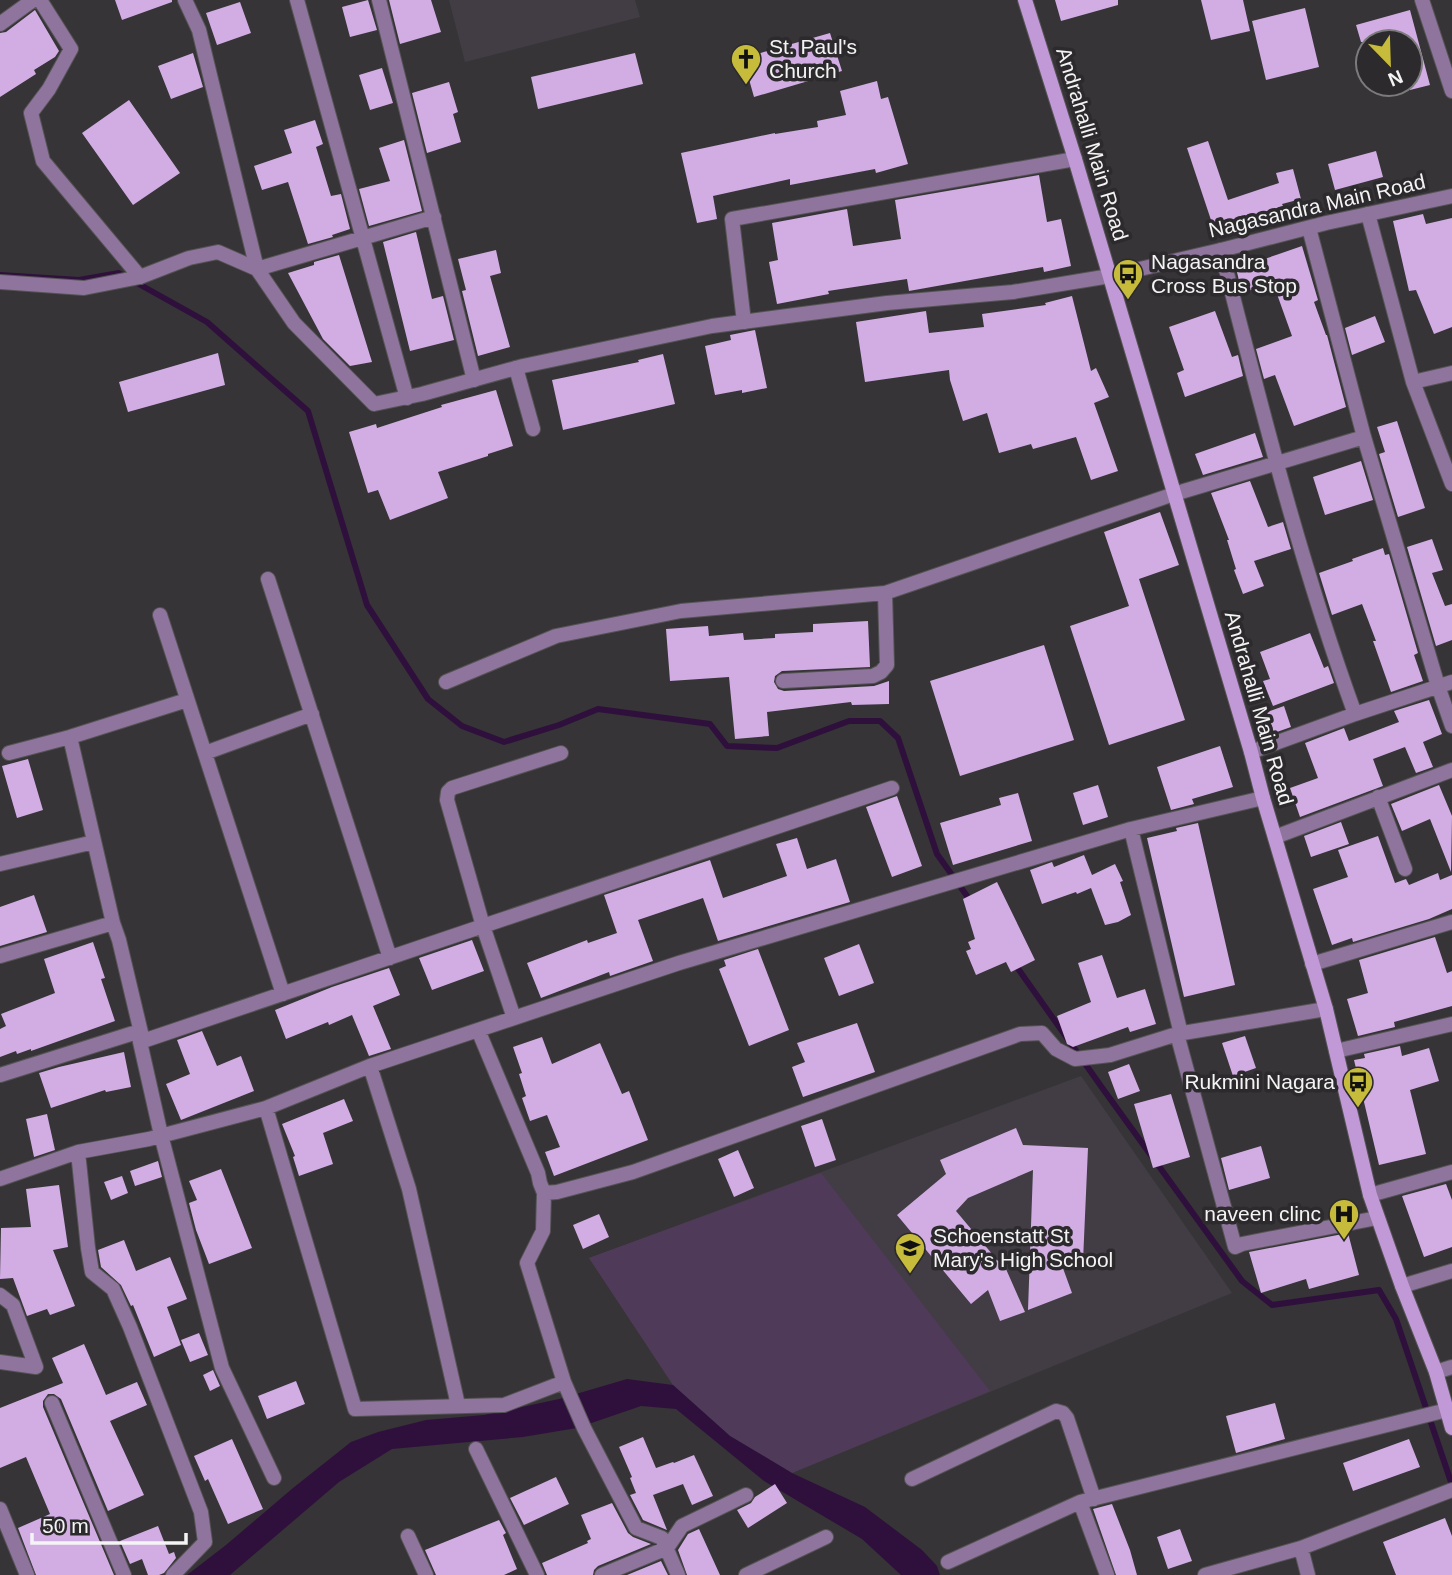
<svg xmlns="http://www.w3.org/2000/svg" width="1452" height="1575" font-family="Arial,sans-serif">
<rect width="100%" height="100%" fill="#363437"/>
<path fill="#423d45" d="M449 0H635L640 17 465 62Z
M1081 1076 1232 1293 792 1473 673 1385 589 1258Z"/>
<path fill="#4f3a5a" d="M821 1173 990 1391 792 1473 730 1436 673 1385 589 1258Z"/>
<path fill="#2f103d" d="M627 1379 673 1385 730 1436 792 1473 865 1507 922 1550 937 1566 940 1575H901L862 1539 764 1481 676 1409 641 1406 577 1428 523 1437 392 1449 339 1482 230 1575H187L226 1545 293 1488 351 1442 378 1432 426 1420 484 1415 559 1399Z"/>
<g fill="none" stroke-linecap="round" stroke-linejoin="round">
<path stroke="#2f103d" stroke-width="6" d="M0 275 79 280 119 273 207 322 308 411 367 605 428 699 462 726 504 742 559 725 598 709 710 724 727 746 777 748 849 721H880L898 738 937 854 972 903
M1014 963 1103 1089 1242 1281 1272 1305 1379 1290 1396 1319 1452 1485"/>
</g>
<path fill="#d1ade4" d="M115 0H172V2L122 20Z
M368 0 377 30 350 37 342 7Z
M389 0H431L441 32 400 44Z
M1055 0H1118V5L1061 21Z
M1201 0H1243L1250 31 1211 40Z
M240 2 251 33 217 45 206 13Z
M1305 8 1319 67 1266 80 1252 21Z
M35 10 59 51 55 57 34 70 36 74 0 97V33L6 32Z
M1410 10 1430 85 1410 90V42H1361L1356 25Z
M830 33 842 71 754 97 743 58Z
M193 53 203 87 171 99 158 66Z
M635 53 643 84 538 109 531 77Z
M382 68 393 103 370 110 359 75Z
M877 81 881 99 888 97 908 164 876 173 875 169 790 185V179L713 196 717 219 697 223 681 153 775 133V134L818 127 817 121 846 115 840 91Z
M449 82 458 112 453 114 461 142 427 153 412 93Z
M129 100 180 173 133 205 82 133Z
M315 120 323 144 316 147 331 196 341 194 350 229 332 235 333 237 308 244 288 182 262 190 254 166 292 153 284 130Z
M404 140 422 211 369 226 359 189 390 181 379 148Z
M1208 141 1228 200 1279 183 1276 173 1293 169 1301 199 1282 204 1283 206 1239 221 1238 218 1213 226 1187 148Z
M1376 151 1383 177 1335 190 1328 164Z
M1039 175 1047 222 1061 219 1071 266 1044 272 1043 267 909 291 907 279 828 291 829 294 777 304 769 262 778 260 772 223 847 209 853 246 901 239 895 200Z
M1423 214 1426 224 1452 218V327L1434 334 1416 290 1409 291 1393 221Z
M416 232 432 299 443 296 454 340 410 351 383 242Z
M1302 246 1318 300 1314 302 1326 335H1327L1346 407 1294 426 1275 375 1264 379 1256 349 1292 336 1273 283 1242 293 1236 268 1253 262V263Z
M496 250 501 273 490 276 510 347 478 356 462 291 466 290 458 259Z
M339 255 372 362 350 366 323 339 288 273 314 265V262Z
M1072 296 1091 371 1096 368 1109 397 1094 403 1118 471 1091 480 1076 437 1033 449 1031 444 999 453 987 413 963 421 950 380 949 370 865 382 856 322 926 311 929 333 984 327 982 314 1046 305 1045 303Z
M1215 311 1232 357 1238 355 1243 376 1185 397 1177 373 1184 370 1169 327Z
M1375 316 1385 342 1352 355 1345 328Z
M755 330 767 388 742 393V390L715 395 705 346 731 340 730 335Z
M218 353 225 385 128 412 119 382Z
M663 354 675 404 563 430 552 380 639 362 638 360Z
M496 390 513 446 488 454V456L438 472 448 498 390 520 378 490 368 493 349 432 376 424 377 428 442 407 441 405Z
M1397 421 1425 508 1398 517 1379 454 1385 452 1377 427Z
M1255 433 1263 457 1203 475 1195 454Z
M1361 461 1373 500 1325 515 1313 477Z
M1250 481 1268 527 1283 522 1291 549 1254 561 1264 586 1243 594 1234 570 1236 569 1227 540H1229L1211 493Z
M1160 512 1179 565 1139 579 1185 720 1109 745 1070 626 1129 606 1104 532Z
M1432 539 1443 570 1432 573 1445 606 1452 604V640L1436 646 1407 547Z
M1383 548 1385 555 1389 554 1418 653 1414 655 1423 681 1391 692 1373 641H1376L1362 604 1332 615 1319 573 1353 561 1352 559Z
M868 621 870 667 782 671 775 676 774 682 778 689 784 691 874 686 889 681V704L852 705 851 702 767 712 769 736 735 739 729 677 670 681 666 629 708 626 709 636 743 633 744 640 775 638V634L813 632V624Z
M1310 633 1324 668 1328 666 1334 683 1273 706 1263 681 1270 679 1260 652Z
M1044 645 1074 740 960 776 930 681Z
M1429 700 1442 734 1423 742 1433 767 1416 773 1405 747 1373 759 1383 786 1300 817 1290 788 1318 778 1305 743 1344 728 1349 741 1399 722 1394 711Z
M1284 706 1291 727 1274 733 1267 712Z
M1220 746 1233 787 1192 799 1194 804 1171 810 1157 767Z
M28 759 43 810 17 818 2 766Z
M1098 785 1108 817 1083 825 1073 793Z
M1439 785 1452 816 1451 872 1430 819 1402 831 1391 804Z
M1018 793 1032 841 953 865 940 823 1001 805 999 798Z
M897 796 922 866 892 877 866 807Z
M1341 822 1349 844 1311 857 1304 836Z
M1198 823 1235 985 1184 997 1147 838 1177 831 1176 828Z
M1378 836 1395 883 1406 879 1409 885 1438 873 1440 880 1452 875V909L1429 919 1353 942 1352 938 1332 945 1313 889 1348 877 1338 850Z
M797 838 807 869 836 859 850 902 718 941 703 898 638 920 653 961 610 976 609 972 541 998 527 963 587 940 588 943 617 933 604 895 710 860 723 898 787 876 776 844Z
M1084 855 1092 875 1115 864 1123 881 1120 882 1131 915 1118 922 1105 925 1091 888 1077 894 1076 892 1042 904 1030 870 1052 862 1054 867Z
M997 882 1035 960 1011 972 1006 962 976 975 966 951 971 949 968 942 975 939 963 899Z
M34 895 47 932 0 946V907Z
M1435 937 1447 973 1452 971V1006L1394 1022 1395 1027 1358 1036 1347 999 1368 993 1359 960Z
M472 940 484 971 432 990 419 958Z
M93 942 105 978 101 979 115 1021 31 1051V1049L17 1054 16 1051 0 1057V1029L6 1026 1 1014 55 993 44 959Z
M859 944 874 983 839 996 824 958Z
M758 949 789 1030 749 1046 719 969 726 966 724 960Z
M1102 955 1117 998 1145 989 1156 1024 1130 1032 1128 1027 1073 1047 1067 1044 1057 1016 1091 1002 1078 963Z
M389 968 400 995 373 1006 391 1049 369 1056 352 1015 329 1025 328 1022 286 1039 275 1010 332 987Z
M857 1023 875 1072 803 1097 792 1067 805 1062 797 1043Z
M202 1031 217 1066 241 1056 254 1091 181 1120 166 1084 190 1074 177 1040Z
M1245 1036 1256 1068 1233 1076 1222 1043Z
M542 1037 552 1064 600 1043 622 1094 629 1091 648 1140 554 1176 545 1152 560 1147 547 1115 530 1121 522 1098 526 1096 519 1074 522 1073 513 1047Z
M1400 1046 1402 1056 1429 1048 1439 1081 1410 1090 1426 1154 1379 1165 1354 1060 1365 1058 1364 1054Z
M124 1052 131 1087 106 1092 105 1090 51 1108 39 1073 59 1067Z
M1129 1064 1140 1091 1118 1099 1108 1072Z
M1171 1094 1190 1157 1153 1168 1134 1104Z
M344 1099 353 1121 323 1133 333 1164 299 1176 293 1157 295 1156 282 1124Z
M47 1114 55 1150 34 1157 26 1119Z
M822 1119 836 1160 815 1167 801 1126Z
M1016 1128 1023 1145 1088 1148 1083 1261 1060 1260 1072 1293 1028 1310 1033 1170 968 1198 956 1211 998 1261 1002 1260 1025 1312 1000 1321 988 1290 971 1304 897 1215 946 1174 940 1160Z
M1261 1146 1270 1178 1229 1190 1221 1158Z
M738 1150 754 1188 734 1197 718 1159Z
M158 1161 162 1177 135 1186 130 1171Z
M221 1169 252 1248 209 1264 196 1230 189 1203 197 1200 189 1181Z
M122 1176 128 1193 111 1200 104 1182Z
M1446 1184 1452 1200V1247L1424 1257 1402 1196Z
M59 1185 68 1247 53 1250 75 1306 50 1315 47 1309 27 1316 13 1278 0 1279 1 1228 31 1227 26 1189Z
M599 1214 609 1237 583 1249 573 1225Z
M1348 1233 1359 1275 1309 1289 1306 1279 1261 1293 1249 1252Z
M124 1240 136 1271 170 1257 187 1299 167 1307 181 1345 154 1357 133 1305 131 1306 121 1285 101 1267 98 1250Z
M199 1333 208 1355 190 1362 181 1340Z
M84 1344 106 1395 137 1382 147 1405 110 1421 144 1495 108 1511 61 1399 54 1394H48L43 1401V1407L114 1575H36L18 1528 50 1514 26 1457 0 1468V1408L63 1383 52 1358Z
M213 1370 220 1386 210 1391 203 1375Z
M296 1381 305 1404 267 1419 258 1396Z
M1275 1403 1285 1439 1236 1453 1226 1416Z
M643 1437 656 1468 673 1462 674 1463 694 1455 713 1496 692 1505 683 1484 653 1495 667 1530 643 1520 630 1495 636 1493 630 1478 632 1477 619 1447Z
M232 1439 263 1509 228 1524 208 1479 205 1481 194 1456Z
M1409 1439 1420 1467 1353 1491 1343 1463Z
M556 1477 569 1504 524 1525 510 1498Z
M775 1484 787 1503 748 1528 737 1510 751 1503 755 1497Z
M612 1503 628 1533 633 1537 651 1544 598 1566 594 1570 593 1575H547L542 1563 588 1543 587 1541 591 1539 581 1515Z
M1112 1504 1130 1550 1137 1575H1116L1093 1509Z
M1445 1518 1452 1536V1575H1396L1383 1542Z
M499 1520 506 1533 503 1535 517 1569 504 1575H436L425 1550Z
M158 1526 169 1554 174 1552 176 1558 164 1573 159 1575H148L142 1559 130 1564 120 1541Z
M699 1529 720 1575H687L678 1550 688 1534Z
M1180 1529 1192 1561 1168 1569 1157 1537Z
M661 1561 668 1575H627Z"/>
<g fill="none" stroke-linecap="round" stroke-linejoin="round">
<g stroke="#555355" stroke-width="16">
<path id="minor" d="M40 0 71 49 49 89 31 113 43 161 140 277
M185 0 199 30 257 269 434 217
M297 0 407 398
M379 0 474 380
M1422 0 1452 91
M0 24 33 0
M1368 214 1413 382 1452 484
M1309 228 1364 437 1438 686 1452 726
M1221 250C1261 406 1300 563 1355 714
M744 322 732 219 1075 159
M516 368 533 429
M1413 382 1452 373
M268 579 390 958
M160 615 283 994
M783 681 873 676 881 672 887 665 885 593 1174 494 1364 437
M446 682 556 636 681 611 885 593
M70 737 113 923 119 940 143 1041
M1251 752 1355 714 1452 682
M9 753 70 737 187 700
M205 753 312 714
M561 753 452 788 448 792 447 800 483 926 892 788
M1378 797 1405 869
M1131 829 1181 1034
M1275 837 1452 770
M0 864 94 842
M0 956 113 923
M1312 964 1452 922
M1326 1009 1177 1034 1235 1247 1242 1244 1377 1218
M478 1030 538 1173 540 1183 544 1193 557 1192 633 1172 1020 1034 1042 1033 1056 1049 1075 1059 1110 1055 1177 1034
M1336 1051 1452 1024
M370 1066 409 1189 458 1405
M0 1075 140 1031
M266 1108 355 1409 504 1405 564 1382
M78 1152 88 1248 92 1272 113 1289 130 1327 201 1512 205 1542 173 1575
M0 1179 78 1152 149 1139 266 1108 370 1066 679 963 1131 829 1263 798
M544 1193 543 1231 527 1263 564 1382 584 1428 636 1528 662 1538 678 1575
M1370 1195 1452 1172
M1402 1286 1452 1271
M0 1295 13 1305 36 1367 0 1362
M1436 1372 1452 1367
M52 1403 124 1575
M476 1449 537 1575
M274 1478 222 1368 161 1135 140 1042 483 926 514 1018
M912 1479 1056 1411 1063 1413 1067 1418 1094 1499
M0 1509 27 1575
M408 1536 426 1575
M1301 1548 1452 1490
M948 1562 1080 1502
M602 1575 667 1548 682 1526 746 1495
M746 1575 826 1537
M1107 1575 1080 1502 1447 1410
M1205 1575 1301 1548 1308 1575"/>
</g>
<g stroke="#555355" stroke-width="16">
<path id="tertiary" d="M0 282 84 288 140 277 189 258 218 252 257 269 294 323 374 404 422 394 523 366 712 326 887 303 1013 292 1110 276 1221 250 1326 223 1452 196"/>
</g>
<g stroke="#555355" stroke-width="16">
<path id="secondary" d="M1025 0 1075 159 1251 752 1263 798 1326 1009 1370 1195 1402 1286 1436 1372 1452 1428"/>
</g>
<use href="#minor" stroke="#8f759d" stroke-width="14"/>
<use href="#tertiary" stroke="#8f759d" stroke-width="14"/>
<use href="#secondary" stroke="#c299d7" stroke-width="14"/>
</g>
<defs>
<g id="church-pin" transform="scale(1.575)"><path d="M0 17L-7.5 6A9.5 9.5 0 1 1 7.5 6Z" fill="#c7bb3b" stroke="#2c2a2c"/><path d="M-1.2-6h2.4v3.5h3.3v2.4h-3.3V6h-2.4V-.1h-3.3v-2.4h3.3Z" fill="#111"/></g>
<g id="bus-pin" transform="scale(1.575)"><path d="M0 17L-7.5 6A9.5 9.5 0 1 1 7.5 6Z" fill="#c7bb3b" stroke="#2c2a2c"/><path d="M-5-6H5V4H4V6H2V4H-2V6H-4V4H-5ZM-3.5-4V0h7V-4ZM-3.5 1.2v1.5H-2V1.2ZM2 1.2v1.5H3.5V1.2Z" fill="#111"/></g>
<g id="hospital-pin" transform="scale(1.575)"><path d="M0 17L-7.5 6A9.5 9.5 0 1 1 7.5 6Z" fill="#c7bb3b" stroke="#2c2a2c"/><path d="M-5-5h3v3.5h4V-5h3V5h-3V1.5h-4V5h-3Z" fill="#111"/></g>
<g id="school-pin" transform="scale(1.575)"><path d="M0 17L-7.5 6A9.5 9.5 0 1 1 7.5 6Z" fill="#c7bb3b" stroke="#2c2a2c"/><path d="M0-5L7-2L0 1L-7-2ZM-4 1L0 2.5L4 1V4Q0 6-4 4Z" fill="#111"/></g>
</defs>
<g fill-rule="evenodd">
<use href="#church-pin" x="746" y="59"/>
<use href="#bus-pin" x="1128" y="274"/>
<use href="#bus-pin" x="1358" y="1082"/>
<use href="#hospital-pin" x="1344" y="1214"/>
<use href="#school-pin" x="910" y="1248"/>
</g>
<g text-anchor="middle" stroke-width="7" stroke-linejoin="round" paint-order="stroke">
<g font-size="21" fill="#f5f4f5" stroke="#2c2a2c" text-anchor="start">
<text x="769" y="54">St. Paul's<tspan x="769" dy="24">Church</tspan></text>
<text x="1151" y="269">Nagasandra<tspan x="1151" dy="24">Cross Bus Stop</tspan></text>
<text x="1335" y="1089" text-anchor="end">Rukmini Nagara</text>
<text x="1321" y="1221" text-anchor="end">naveen clinc</text>
<text x="933" y="1243">Schoenstatt St<tspan x="933" dy="24">Mary's High School</tspan></text>
</g>
<g font-size="21" fill="#f5f4f5" stroke="#2c2a2c">
<text transform="translate(1092 144) rotate(73)" y="7">Andrahalli Main Road</text>
<text transform="translate(1317 206) rotate(-13)" y="7">Nagasandra Main Road</text>
<text transform="translate(1259 708) rotate(74)" y="7">Andrahalli Main Road</text>
</g>
</g>
<g transform="translate(1389 63) rotate(157)"><circle r="33" fill="#2c2a2c" stroke="#7c7b7c" stroke-width="2"/>
<path d="M0-5L12 26L0 18L-12 26Z" fill="#c7bb3b"/>
<text y="-10" font-size="19" font-weight="bold" text-anchor="middle" fill="#f5f4f5">N</text>
</g>
<path d="M32 1533v10h154v-10" fill="none" stroke="#f5f4f5" stroke-width="3.5"/>
<text x="42" y="1533" font-size="21" fill="#f5f4f5" stroke="#2c2a2c" stroke-width="5" paint-order="stroke">50 m</text>
</svg>
